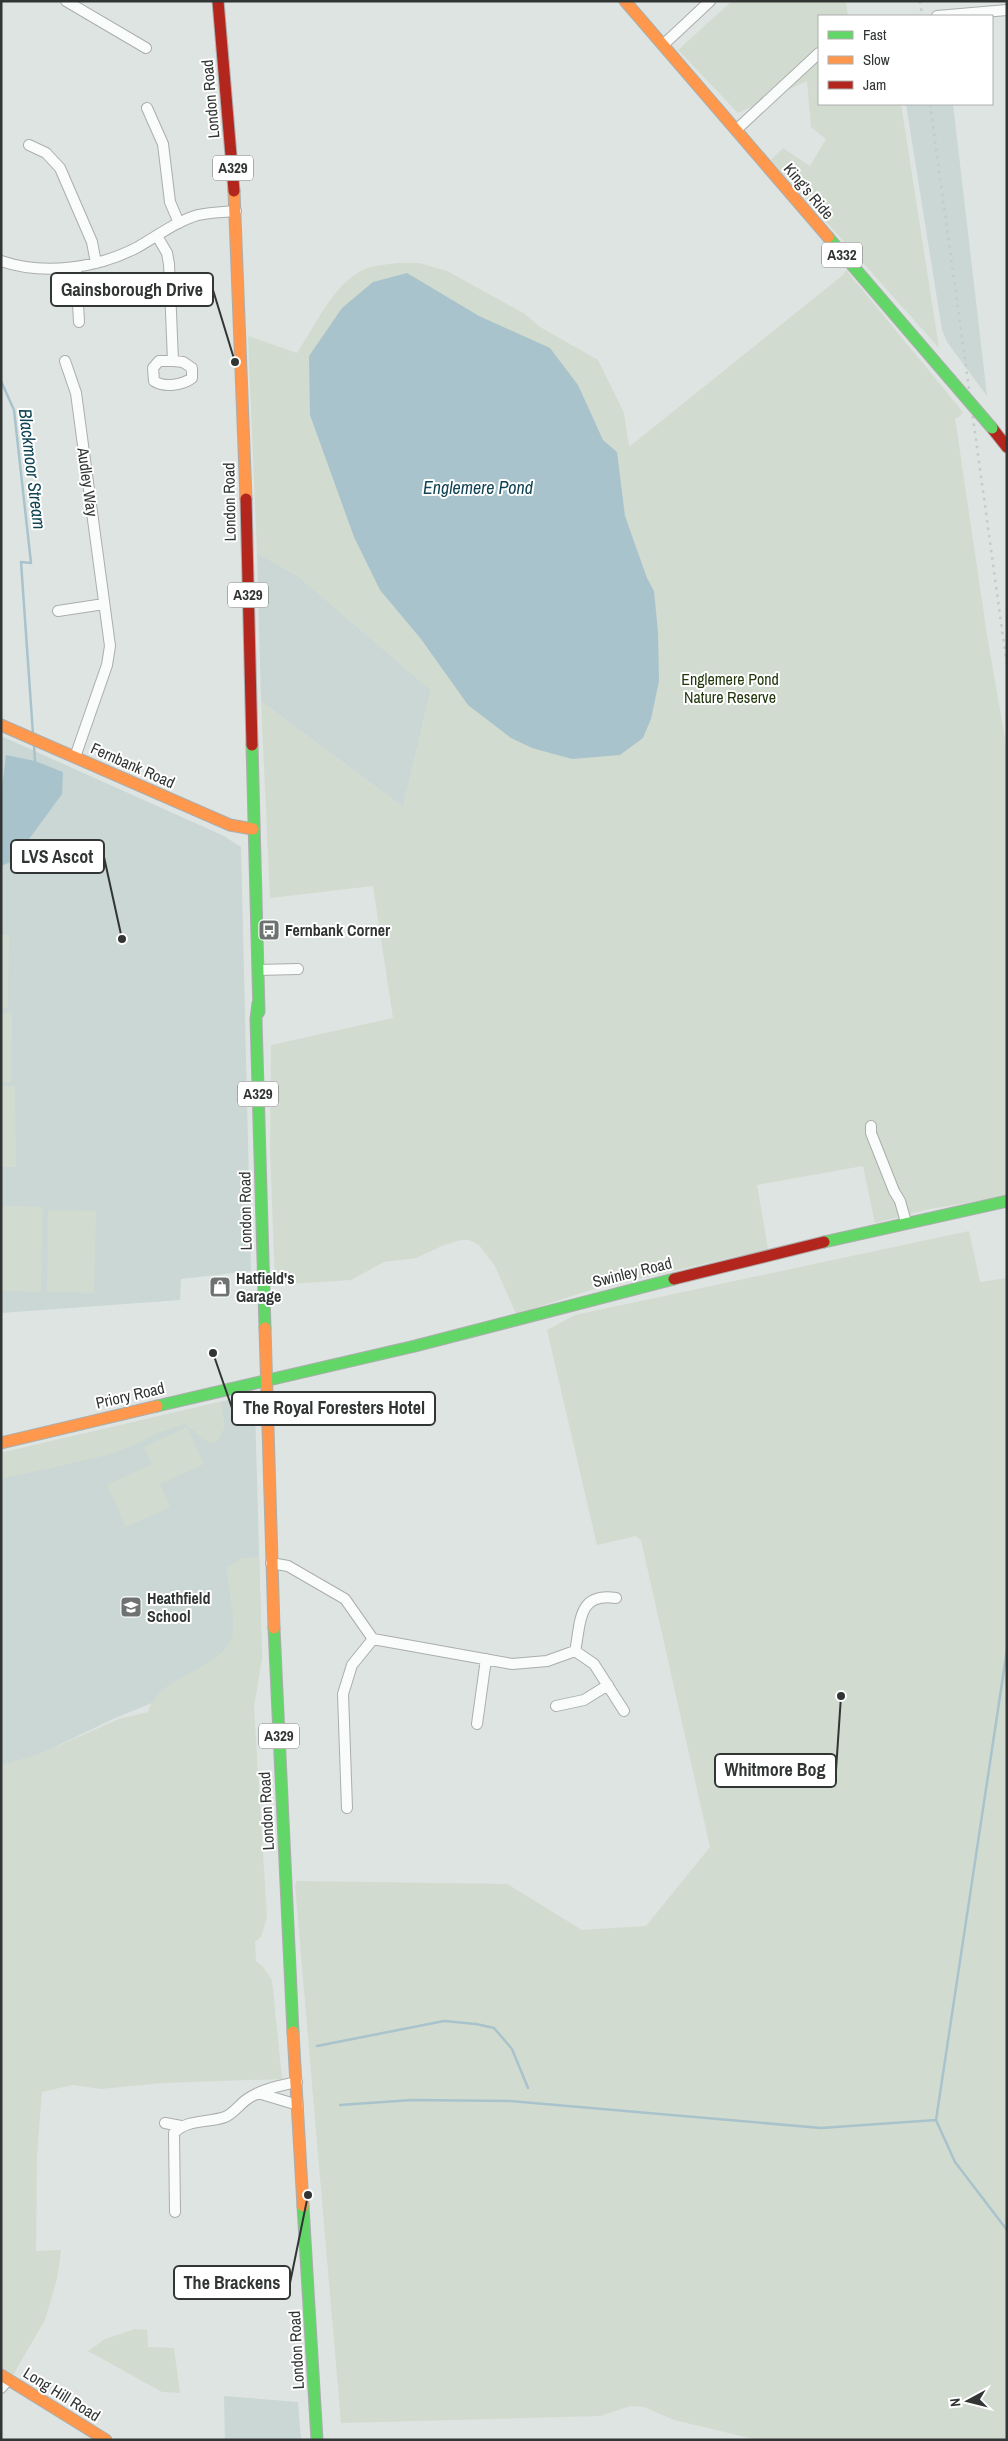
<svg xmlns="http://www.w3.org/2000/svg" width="1008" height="2441" font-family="'Archivo Narrow',sans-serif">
<rect width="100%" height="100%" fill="#dee4e2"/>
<path fill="#cad7d4" d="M906 104H953L987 396 947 342 942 330Z
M257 553 298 576 431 690 403 807 261 701Z
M1 736 224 836 241 847 251 1271 181 1279 180 1300 1 1313Z
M241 1397 255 1408 262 1658 115 1718 1 1773V1453Z
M224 2396 298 2402 301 2440H225Z"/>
<path fill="#d2dbcf" d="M732 1H846L848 16H819V104H901L939 348 771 160 783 148 810 166 826 139 811 127 807 81 738 113 678 50Z
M397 263H419L447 271 525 314 540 327 598 360 624 413 629 447 843 275 846 270 963 412 959 417 955 418 987 635 1007 750V1196L930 1209 875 1223 863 1166 757 1185 768 1249 594 1289 516 1314 495 1266 479 1245 469 1240H461L444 1245 416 1258 384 1262 351 1280 275 1285 270 1149 271 1045 393 1018 373 886 270 898 261 701 403 807 431 690 298 576 257 553 248 336 297 353C315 326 331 289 359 272 370 265 384 265 397 263Z
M1 935H9L8 1008H1Z
M1 1013H12L11 1082H1Z
M1 1086H15L16 1167H1Z
M1 1206 43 1207 41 1292 1 1291Z
M48 1210 96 1211 94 1293 47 1292Z
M969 1231 980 1282 1007 1278V2440H758L674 2420 644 2407 631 2406 600 2416 341 2423 295 1885 297 1881 507 1884 582 1930 646 1926 710 1847 641 1540 636 1536 597 1545 547 1330 575 1315Z
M221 1402 225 1427 216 1443 208 1442 185 1424 154 1434 137 1444 104 1456 1 1479V1453Z
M187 1427 204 1464 160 1484 170 1507 126 1527 107 1485 152 1464 144 1447Z
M259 1556 262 1658 254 1707 267 1917 261 1937 255 1942 256 1961 263 1967 272 1980 282 2079 162 2083 101 2089 73 2085 42 2092 37 2155 36 2251 61 2250 57 2279 45 2320 13 2375 1 2367V1765L42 1753 119 1719 148 1712C158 1676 216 1671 231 1640 238 1625 227 1585 227 1567L241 1559Z
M135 2329 147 2330 148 2347 174 2348 180 2393 162 2392 88 2351 105 2339Z"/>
<path fill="#a9c3cc" d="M407 273 479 316 550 348 578 385 603 440 617 452 625 516 647 578 654 591 658 632 659 681 651 719 643 738 620 755 572 759 532 748 511 738 468 705 421 639 380 590 354 537 310 415 309 356 342 308 373 282Z
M6 755 35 761 63 772 62 794 13 861 1 866V795Z"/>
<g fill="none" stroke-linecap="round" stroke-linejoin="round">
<path stroke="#a9c3cc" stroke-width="2.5" d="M1 381 14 410 31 563 21 562 33 734
M34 745 35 761
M1007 1650 936 2120 955 2162 1007 2230
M317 2046 444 2021 476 2024 494 2028 512 2049 528 2088
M340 2105 412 2100 510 2101 821 2128 936 2120"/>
<g stroke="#aaaead" stroke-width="12">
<path id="street" d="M66 1 146 48
M937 16 1007 10
M663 45 710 1
M147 108 163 144 170 202 179 223
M736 130 819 53
M29 145 46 153 60 168 92 242 96 263
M157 236 167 253 169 264 173 361H159L153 368 154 381C164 388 183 385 192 378V368L183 362 173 361
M1 261C45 276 98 268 138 247 157 236 177 221 198 215 211 212 224 212 236 211
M76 267 79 322
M65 361 76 393 110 646 107 665 75 757
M58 611 104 604
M258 970 298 969
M871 1126V1133L894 1191 900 1201 906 1222
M271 1563 288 1566 345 1599 373 1639 512 1664 547 1661 575 1651
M575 1651C581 1625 576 1592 616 1598
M575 1651 594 1664 624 1711
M556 1706 584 1700 608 1685
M477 1724 486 1659
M347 1808 343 1694 352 1665 373 1639
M258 2093 298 2105
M165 2123 181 2126
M175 2212 174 2133C187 2119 208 2123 225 2117 233 2114 239 2105 246 2100 261 2089 279 2086 297 2082
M1 2388 8 2380"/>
</g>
<g stroke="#aaaead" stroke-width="13">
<path id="fast" d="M828 237 949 378
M252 745 259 1012
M258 1003 256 1019 265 1328
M824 1242 1007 1201
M157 1406 415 1346 674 1279
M274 1628 293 2032
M303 2206 317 2440"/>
</g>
<g stroke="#aaaead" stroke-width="13">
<path id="slow" d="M625 1 828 237
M234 191 246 499
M1 725 230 825 253 829
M265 1328 274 1628
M1 1443 157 1406
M293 2032 303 2206
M1 2375 106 2440"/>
</g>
<g stroke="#aaaead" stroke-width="13">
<path id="jam" d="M218 1 234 191
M992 428 1007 447
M246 499 252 745
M674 1279 824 1242"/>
</g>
<use href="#street" stroke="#fafbfb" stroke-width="10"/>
<use href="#fast" stroke="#63d668" stroke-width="11"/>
<use href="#slow" stroke="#ff974d" stroke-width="11"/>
<use href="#jam" stroke="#b3261e" stroke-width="11"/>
<path stroke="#c8cac9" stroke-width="2.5" stroke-dasharray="2.5 5" stroke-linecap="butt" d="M920 1 922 16
M930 104 1007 666"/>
<g stroke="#aaaead" stroke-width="13" stroke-linecap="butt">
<path id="fast-bridge" d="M949 378 992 428"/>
</g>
<use href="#fast-bridge" stroke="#63d668" stroke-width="11"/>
</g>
<defs>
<g id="bus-square" transform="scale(1.125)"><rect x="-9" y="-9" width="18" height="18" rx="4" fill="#6e7271" stroke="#fff"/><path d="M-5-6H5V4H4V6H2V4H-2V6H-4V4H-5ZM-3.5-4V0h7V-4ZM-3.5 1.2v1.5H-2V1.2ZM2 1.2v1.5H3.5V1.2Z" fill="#fff"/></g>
<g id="shop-square" transform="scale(1.125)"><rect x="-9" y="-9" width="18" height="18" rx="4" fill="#6e7271" stroke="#fff"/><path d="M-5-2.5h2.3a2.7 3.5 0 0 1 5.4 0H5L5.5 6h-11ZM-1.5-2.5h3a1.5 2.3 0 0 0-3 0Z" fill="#fff"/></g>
<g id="school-square" transform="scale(1.125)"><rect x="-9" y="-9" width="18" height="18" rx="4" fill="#6e7271" stroke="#fff"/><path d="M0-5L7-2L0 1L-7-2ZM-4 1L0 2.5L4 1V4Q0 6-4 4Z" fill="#fff"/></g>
</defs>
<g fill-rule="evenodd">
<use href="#bus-square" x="269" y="930"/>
<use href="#shop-square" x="220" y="1287"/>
<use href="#school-square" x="131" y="1607"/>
</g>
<g text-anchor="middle" stroke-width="4" stroke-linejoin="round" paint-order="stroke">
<g fill="#fff" stroke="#6f7271" stroke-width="1">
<rect x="213" y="155.5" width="40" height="25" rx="4"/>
<rect x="822" y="242.5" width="40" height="25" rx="4"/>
<rect x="228" y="582.5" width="40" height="25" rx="4"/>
<rect x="238" y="1081.5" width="40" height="25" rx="4"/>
<rect x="259" y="1723.5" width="40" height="25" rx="4"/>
</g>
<g font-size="15" font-weight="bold" fill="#313534">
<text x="233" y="173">A329</text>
<text x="842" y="260">A332</text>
<text x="248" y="600">A329</text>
<text x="258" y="1099">A329</text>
<text x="279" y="1741">A329</text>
</g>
<g font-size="16" fill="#313534" stroke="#fff">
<text transform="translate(210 99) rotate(-95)" y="6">London Road</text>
<text transform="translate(809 191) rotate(50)" y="6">King's Ride</text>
<text transform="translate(88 482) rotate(82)" y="6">Audley Way</text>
<text transform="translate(229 502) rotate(-91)" y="6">London Road</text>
<text transform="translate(133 765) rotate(24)" y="6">Fernbank Road</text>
<text transform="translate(245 1211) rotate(-91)" y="6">London Road</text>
<text transform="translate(632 1272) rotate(-14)" y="6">Swinley Road</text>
<text transform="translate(130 1395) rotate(-13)" y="6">Priory Road</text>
<text transform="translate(266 1811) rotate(-93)" y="6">London Road</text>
<text transform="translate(296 2350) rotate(-93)" y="6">London Road</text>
<text transform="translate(62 2394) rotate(32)" y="6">Long Hill Road</text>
</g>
<g font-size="16" fill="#22380c" stroke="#fff">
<text x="730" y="685">Englemere Pond<tspan x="730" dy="18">Nature Reserve</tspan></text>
</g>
<g font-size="16" font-weight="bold" fill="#313534" stroke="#fff" text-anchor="start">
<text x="285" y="936">Fernbank Corner</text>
<text x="236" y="1284">Hatfield's<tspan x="236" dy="18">Garage</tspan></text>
<text x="147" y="1604">Heathfield<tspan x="147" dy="18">School</tspan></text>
</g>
<g font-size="18" font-style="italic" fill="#104353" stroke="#fff">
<text transform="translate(32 469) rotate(83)" y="6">Blackmoor Stream</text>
<text x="478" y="494">Englemere Pond</text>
</g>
</g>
<path fill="none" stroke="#313534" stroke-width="2" d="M235 362L213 290M122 939L104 857M213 1353L232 1408M841 1696L836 1770M308 2195L290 2283"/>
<g fill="#313534" stroke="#fff" stroke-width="2">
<circle cx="235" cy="362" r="5"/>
<circle cx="122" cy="939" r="5"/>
<circle cx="213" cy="1353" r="5"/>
<circle cx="841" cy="1696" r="5"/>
<circle cx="308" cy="2195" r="5"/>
</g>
<g fill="#fff" stroke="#313534" stroke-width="2">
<rect x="51" y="273" width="162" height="33" rx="5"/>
<rect x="11" y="840" width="93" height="33" rx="5"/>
<rect x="232" y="1392" width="203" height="33" rx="5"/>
<rect x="715" y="1754" width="121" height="33" rx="5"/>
<rect x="174" y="2266" width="116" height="33" rx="5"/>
</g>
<g font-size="18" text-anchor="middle" font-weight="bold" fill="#313534">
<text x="132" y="296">Gainsborough Drive</text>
<text x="57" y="863">LVS Ascot</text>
<text x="334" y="1414">The Royal Foresters Hotel</text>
<text x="775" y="1776">Whitmore Bog</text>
<text x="232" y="2289">The Brackens</text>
</g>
<rect width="1008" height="2441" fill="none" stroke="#313534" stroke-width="5"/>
<rect x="818" y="15" width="175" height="90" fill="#ffffff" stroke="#adaeae"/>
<rect x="828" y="31" width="25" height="8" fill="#63d668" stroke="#adaeae"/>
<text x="863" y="40" font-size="15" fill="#313534">Fast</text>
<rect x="828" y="56" width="25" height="8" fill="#ff974d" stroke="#adaeae"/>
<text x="863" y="65" font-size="15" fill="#313534">Slow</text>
<rect x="828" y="81" width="25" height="8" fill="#b3261e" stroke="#adaeae"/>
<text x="863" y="90" font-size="15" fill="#313534">Jam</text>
<g transform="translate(968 2401) rotate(263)" stroke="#ffffff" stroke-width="4" paint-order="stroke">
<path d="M0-4L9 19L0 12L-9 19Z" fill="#313534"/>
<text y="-8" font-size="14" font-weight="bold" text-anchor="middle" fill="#313534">N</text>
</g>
</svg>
